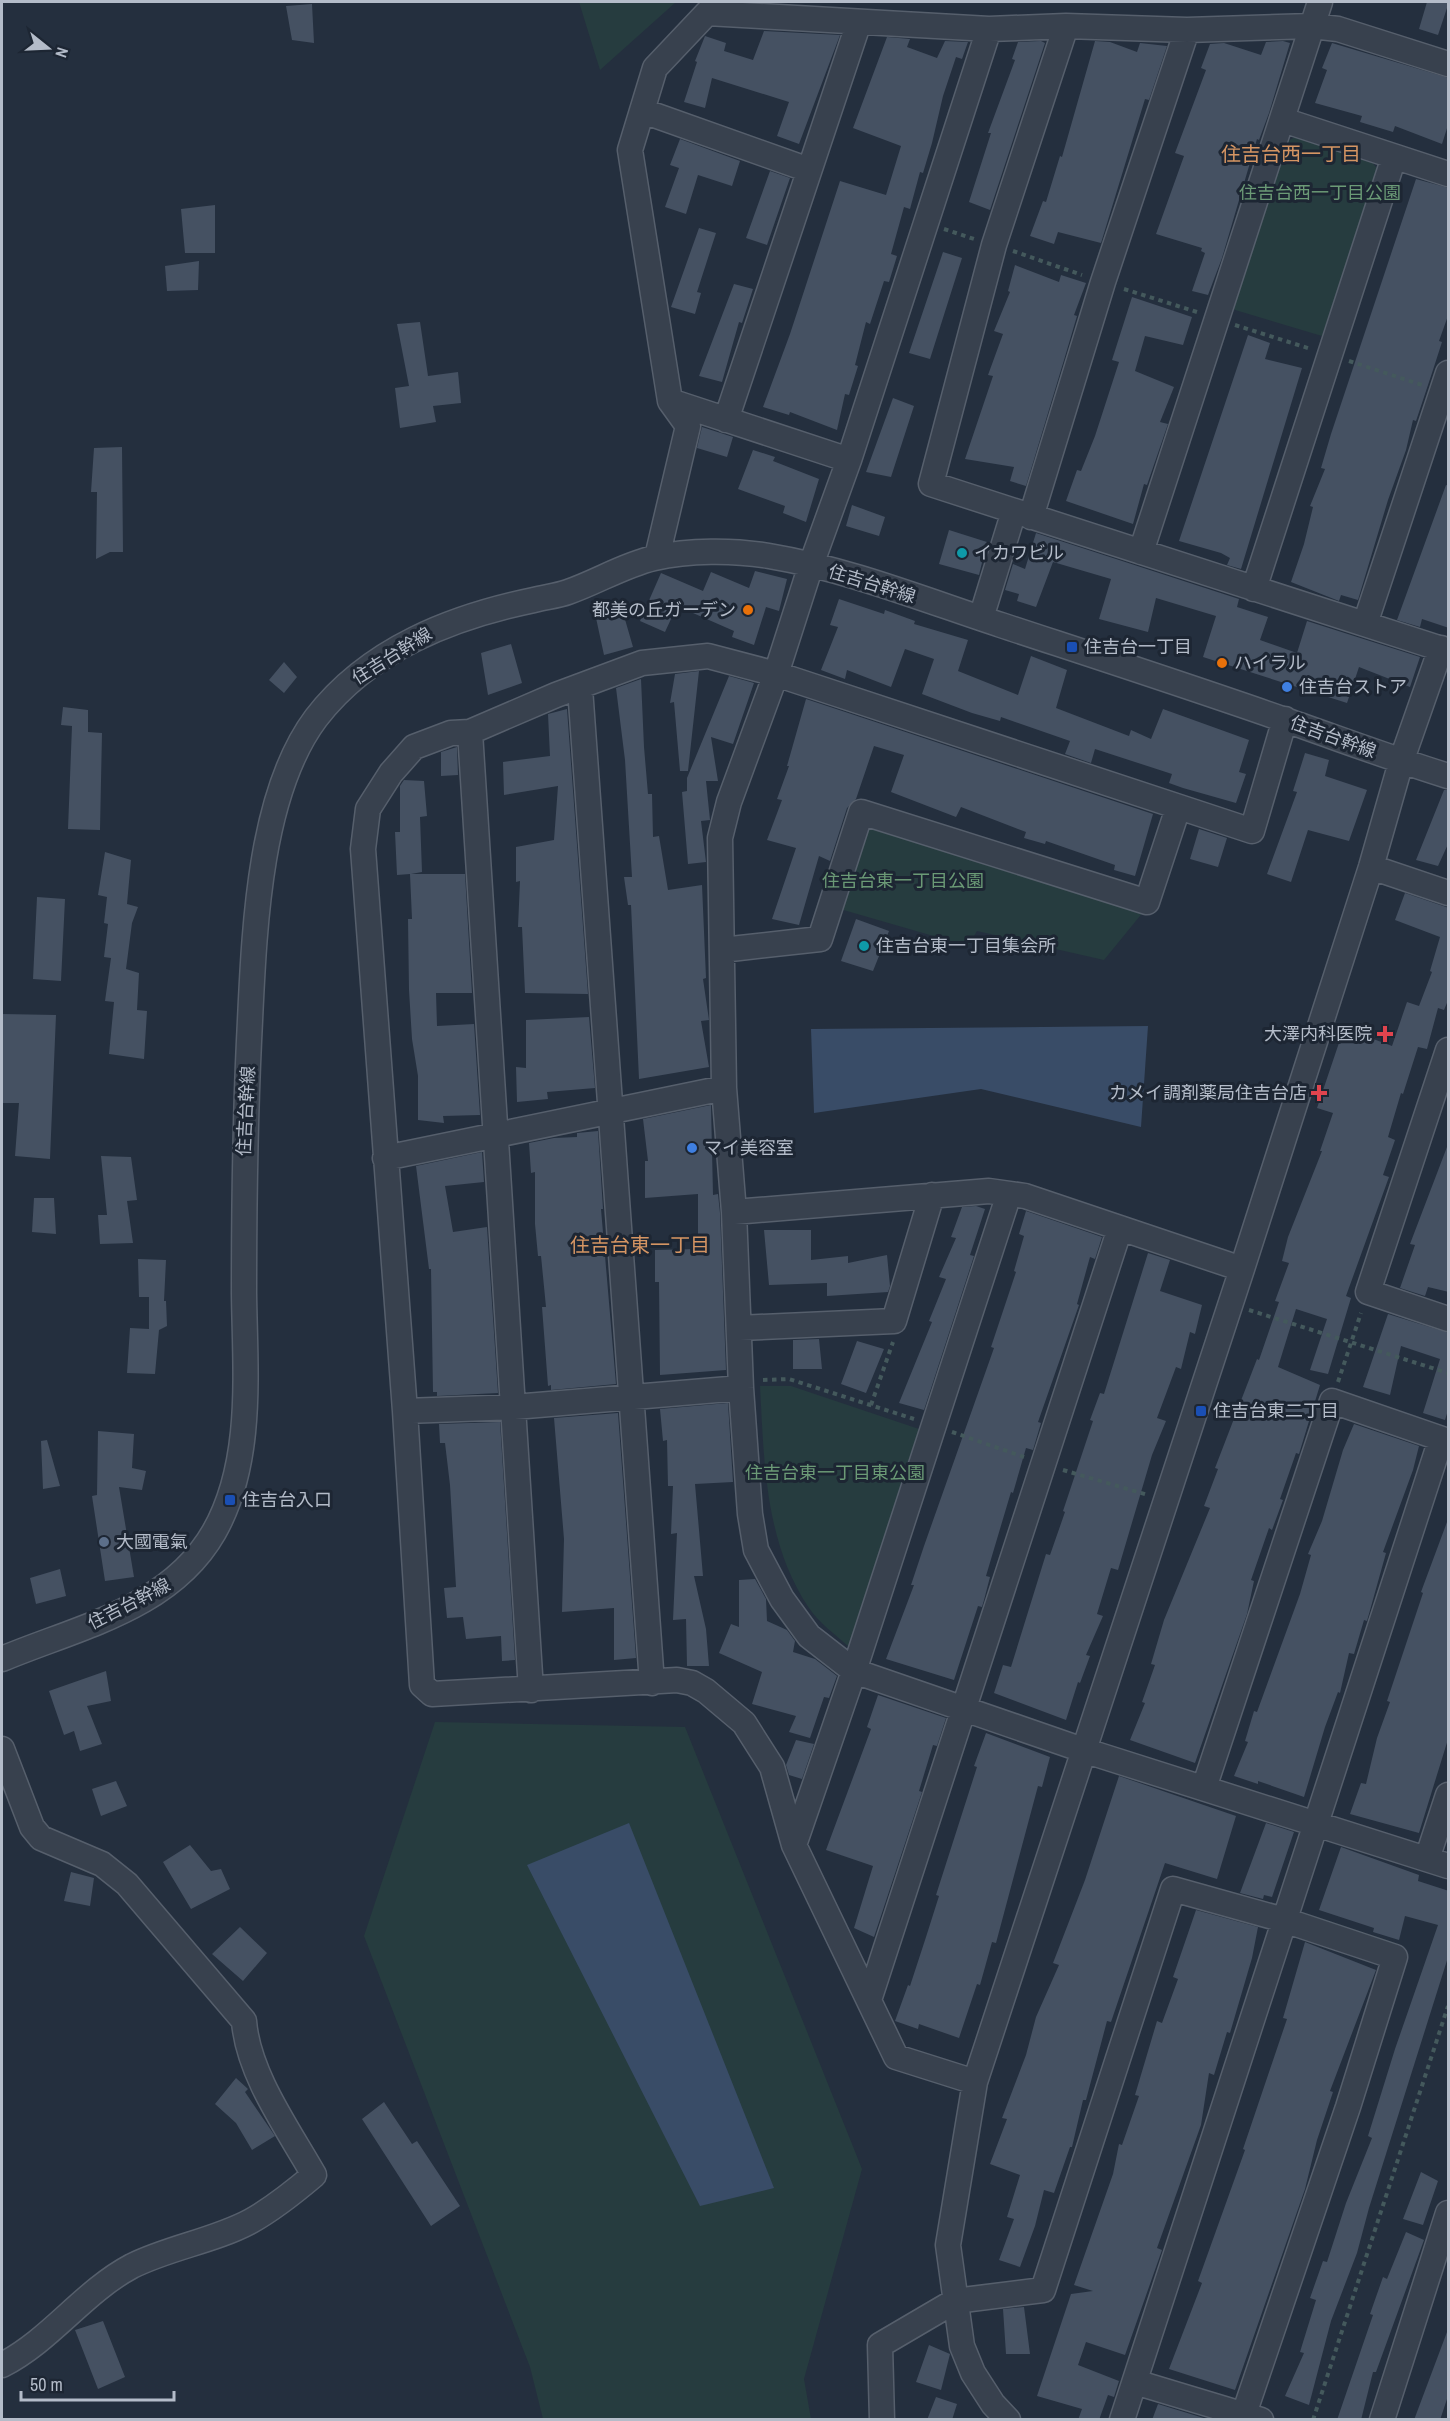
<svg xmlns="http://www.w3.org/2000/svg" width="1450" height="2421" font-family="'Archivo Narrow','Noto Sans JP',sans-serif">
<rect width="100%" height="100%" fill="#242f3e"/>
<path fill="#263c3f" d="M579 2H676L600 70Z
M1297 136 1369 158 1378 170 1322 336 1232 309 1286 142Z
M882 827 1144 911 1104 960 977 931 968 946 840 909 868 828Z
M760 1386H791L922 1430 849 1647C836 1635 819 1623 809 1608 765 1543 764 1462 760 1386Z
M435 1722 685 1727 862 2169 804 2379 811 2419H543L530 2367 364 1936Z"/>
<path fill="#394c67" d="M1148 1026 1141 1127 981 1089 814 1113 811 1029Z
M629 1823 774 2188 700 2206 527 1865Z"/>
<path fill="#455162" d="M1427 2H1449L1438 35 1419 29Z
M312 4 314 43 292 40 286 6Z
M764 31 840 35 799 144 777 136 789 102 712 78 705 108 684 102 697 62 695 61 705 36 726 43 724 51 753 60Z
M887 37 910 39 907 47 937 58 945 41 968 42 962 59 956 57 943 96 932 143 923 173 920 172 910 209 904 207 891 254 897 256 889 282 884 281 870 324 866 322 855 365 858 366 849 395 845 394 837 430 790 412 789 415 763 407 790 334 840 181 886 195 901 146 853 128Z
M1041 41 1045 43 990 210 969 202 991 133H988L1015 60 1012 59 1018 42Z
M1095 41 1110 42 1137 52 1140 43 1167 46 1149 100 1145 99 1101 243 1058 232 1054 244 1030 236 1043 201 1046 202 1060 156 1062 157Z
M1283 41 1290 43 1269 113 1259 140 1257 139 1222 258 1208 295 1192 291 1205 253 1201 251 1202 248 1156 234 1184 156 1175 153 1206 70 1201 68 1210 44 1224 43 1261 55 1266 42Z
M1332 43 1449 78V122L1442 144 1395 126 1393 132 1360 122 1362 116 1315 103 1327 70 1322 68Z
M680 139 740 161 732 186 698 175 686 214 665 207 679 168 670 165Z
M770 171 790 178 767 245 746 238Z
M1416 179 1449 188V313L1439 341 1442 342 1432 373 1416 421 1413 420 1406 450 1388 500 1358 600 1341 595 1339 601 1291 582 1304 544 1313 507 1310 506 1325 469 1321 468 1331 434Z
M215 205V253H185L181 209Z
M699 228 716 233 697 292 701 293 695 314 671 307Z
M943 252 962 258 930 359 909 353Z
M199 261 198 290 167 291 165 266Z
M1015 265 1059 282 1061 275 1086 283 1074 315 1077 316 1064 360 1026 486 1010 481 1014 467 965 459 993 376 988 375 1003 334 994 331 1010 292 1008 291Z
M734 284 753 289 742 323 739 322 722 382 699 376Z
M1132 297 1192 317 1183 345 1145 336 1135 371 1174 387 1160 422 1168 424 1147 485 1144 484 1133 524 1066 501 1077 470 1081 471 1095 436 1119 362 1112 360Z
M420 322 428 376 458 372 461 403 433 406 436 422 400 428 395 388 409 386 397 324Z
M1248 335 1270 343 1265 359 1302 368 1241 569 1227 565 1230 558 1221 553 1179 541Z
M893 398 914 406 891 477 866 472Z
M702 427 733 437 727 457 697 448Z
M122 447 123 552H110L96 559 97 492H91L94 448Z
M753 450 775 457 773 461 819 479 806 522 783 513 785 506 738 489Z
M1446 485 1449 486V628L1422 619 1420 627 1397 620Z
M852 505 885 517 879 536 846 526Z
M949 530 987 542 979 575 939 564Z
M1036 533 1239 599 1237 607 1268 617 1260 640 1297 653 1307 621 1420 657 1410 687 1359 667 1347 703 1203 657 1216 616 1156 598 1148 632 1099 619 1111 579 1053 562 1036 607 1017 601 1019 594 1005 590 1013 564 1025 569Z
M755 571 787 579 779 611 766 607 754 645 732 637 734 631 677 606 665 632 640 621 661 573 703 591 711 572 749 588Z
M839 599 884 614 885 610 915 621 914 624 968 640 958 671 1018 695 1031 656 1067 670 1056 708 1129 736 1131 730 1151 739 1163 709 1249 740 1239 772 1246 774 1236 803 1183 788 1169 783 1172 774 1095 749 1091 763 1065 754 1070 741 1001 717 1000 721 972 713 922 694 934 659 905 649 891 687 847 670 845 679 821 670 838 627 830 625Z
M622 609 633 647 604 655 596 618Z
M511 644 522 683 488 695 481 653Z
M284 662 297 677 284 693 269 680Z
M699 671 688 771H680L674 702 670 703 675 674Z
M729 676 754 683 733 744 711 737 718 781H706L710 820 701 821 706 862 688 864 682 792 687 791V778Z
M641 679 644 747 648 794H652L653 837 659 836 668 890 702 885 706 978 703 979 709 1020 701 1021 709 1067 639 1079 631 905H628L624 877H632L625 760 616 688Z
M806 699 1153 814 1135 876 1114 870 1115 865 1046 841 1045 844 1024 838 1026 832 961 807 956 817 891 792 904 755 874 746 856 799 847 808 830 861 819 856 799 925 772 919 796 848 767 840 782 800 777 799 789 766H787Z
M63 707 88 710V732L102 733 100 830 68 829 72 726 61 725Z
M567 709 588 994 525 993 522 927H518L520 881 516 882V847L554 840 558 786 504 795 503 762 550 756 548 714Z
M457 747 458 775 441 776V752Z
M1305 753 1329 760 1325 776 1367 790 1349 841 1308 830 1291 882 1267 874 1297 792 1293 791Z
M404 780 424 781 427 816 420 817 422 872 411 874H465L472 993H436L437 1026 474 1024 480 1115 443 1116 444 1123 418 1120V1076L412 1039 409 990 408 919H412L410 874 397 875 395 832H400V786Z
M1444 790H1449V842L1438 866 1416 860Z
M1199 829 1227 838 1218 867 1190 859Z
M105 852 131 860 127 904 138 907 132 923 126 969 139 973 137 1010 147 1011 144 1059 109 1054 114 1002 105 1001 111 958 104 957 108 924 104 923 107 897 98 895Z
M1405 893 1449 908V998L1444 1010 1438 1008 1427 1049 1418 1047 1403 1094 1401 1093 1388 1137 1395 1140 1383 1175 1389 1177 1346 1296 1351 1298 1328 1374 1310 1370 1327 1319 1296 1309 1278 1367 1320 1385 1299 1454 1296 1453 1280 1499 1283 1500 1272 1530 1269 1528 1251 1580 1254 1581 1247 1614 1195 1763 1130 1740 1145 1703 1142 1702 1155 1665 1151 1664 1164 1620 1210 1508 1204 1506 1218 1469 1215 1468 1257 1359 1259 1360 1279 1302 1275 1301 1289 1263 1282 1261 1288 1237 1322 1151H1320L1333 1113 1317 1108 1344 1028 1392 1046 1407 1002 1419 1006 1432 972 1430 971 1440 937 1395 920Z
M37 897 65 899 61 981 33 979Z
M856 919 889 931 873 971 841 961Z
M2 1014 56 1015 50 1159 15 1156 19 1103H2Z
M589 1017 595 1088 547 1092 548 1099 517 1102 516 1067 526 1068V1020Z
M711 1105 713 1195 718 1194 720 1213 726 1370 660 1375 659 1282H655V1250L698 1249V1194L645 1198V1161H648L643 1119Z
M598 1131 603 1209H601L616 1384 551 1390V1385L548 1386 542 1307H546L541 1256H538L535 1224V1172L531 1173 529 1143 554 1138 577 1137V1133Z
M1447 1147 1449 1292 1428 1287 1425 1296 1400 1288 1415 1245 1410 1244Z
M482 1152 484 1182 445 1186 453 1232 487 1227 498 1393 437 1396V1392H433L431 1269H429L416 1166Z
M101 1156 131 1157 137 1200 127 1201 133 1243 100 1244 98 1215H107Z
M34 1198H54L56 1234 32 1232Z
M976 1206 985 1209 970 1255 974 1256 924 1410 899 1403 932 1322 929 1321 946 1279 939 1277 956 1238 951 1237 962 1207Z
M1026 1211 1102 1237 1095 1259 1090 1257 1077 1304 1079 1305 1038 1422 1041 1423 1033 1450 1026 1448 1013 1493 1011 1492 986 1576 990 1577 984 1600 982 1607 978 1606 954 1680 886 1659 914 1585H911L924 1546 994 1348 991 1347 1016 1272 1014 1271 1024 1236 1019 1234Z
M764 1230H811V1260L848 1256V1263L887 1255 890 1286 888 1292 827 1296V1283L769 1285Z
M1148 1253 1170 1260 1160 1291 1202 1305 1195 1334 1190 1332 1181 1369 1176 1367 1157 1418 1166 1421 1152 1455 1118 1570 1111 1568 1097 1614 1103 1616 1086 1655 1090 1656 1080 1683 1078 1682 1066 1720 994 1693 1003 1665 1011 1667 1046 1554 1050 1555 1065 1512 1063 1511 1093 1421 1090 1420 1100 1393 1104 1394Z
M138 1259 166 1260 164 1301H166L167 1326 159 1330 155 1374 127 1373 130 1328 149 1329V1297H139Z
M1388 1314 1449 1333V1407L1445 1420 1423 1413 1440 1359 1401 1346 1390 1395 1363 1387Z
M819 1339 822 1369H793V1340Z
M857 1341 884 1349 866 1393 841 1384Z
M728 1403 733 1482 695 1484 703 1576H694L706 1629 709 1666H687L686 1619 673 1620 677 1533 671 1534 673 1486H668L667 1440 663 1441 660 1409Z
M618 1413 636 1658 614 1660V1608L562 1612 564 1539 554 1418Z
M500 1422 515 1660 502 1661 501 1636 466 1639 463 1617 447 1618 444 1588 456 1587 450 1485 445 1443H440L439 1424Z
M1354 1424 1419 1446 1413 1470 1383 1552 1386 1553 1367 1621 1364 1620 1354 1654 1349 1653 1340 1693 1338 1692 1325 1727 1304 1797 1258 1781V1784L1234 1776 1248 1742 1245 1741 1254 1711 1257 1712 1300 1594 1311 1555 1308 1554 1322 1521 1343 1450Z
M98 1431 134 1434 132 1468 146 1471 142 1490 119 1487 134 1577 105 1581 92 1496 97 1495Z
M47 1440 60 1486 43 1489 41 1441Z
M1447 1522 1449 1736 1419 1833 1350 1814 1361 1783 1366 1784 1377 1738 1390 1702 1387 1701 1423 1593 1421 1592Z
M60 1569 66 1596 36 1604 30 1578Z
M755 1579 766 1599 767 1621 787 1630 795 1641 793 1652 815 1659 837 1676 829 1698 824 1697 810 1738 789 1732 796 1716 752 1704 762 1672 719 1653 731 1624 739 1627V1580Z
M106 1671 111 1701 87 1706 102 1744 80 1751 74 1731 64 1735 49 1691Z
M878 1695 946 1718 937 1746 933 1745 919 1791 922 1792 874 1937 854 1928 873 1866 826 1850 871 1729 867 1727Z
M986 1733 1050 1757 1042 1787 1038 1786 996 1943 992 1942 980 1985 977 1984 959 2038 919 2024 918 2029 895 2021 908 1985 910 1986 926 1937 939 1896 936 1895 977 1767 974 1766Z
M796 1740 814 1744 802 1779 789 1775 786 1765Z
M1119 1776 1236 1816 1217 1879 1165 1863 1111 2022 1107 2021 1086 2100H1083L1072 2147H1070L1054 2193 1044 2190 1035 2226 1020 2267 999 2260 1014 2219 1007 2217 1020 2175 990 2164 1007 2119 1002 2118 1026 2055 1036 2017 1059 1965 1053 1963 1085 1880Z
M116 1781 127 1806 101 1816 92 1789Z
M1266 1823 1294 1832 1272 1897 1264 1895 1263 1899 1240 1893Z
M190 1845 211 1871 221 1869 230 1889 191 1909 163 1862Z
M1341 1847 1419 1875 1418 1881 1449 1891V1954L1369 2208 1357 2253 1331 2321 1309 2405 1285 2396 1304 2353 1300 2352 1316 2300 1310 2298 1323 2261 1327 2262 1346 2203 1372 2138 1368 2136 1395 2049 1438 1925 1405 1916 1399 1940 1373 1932 1374 1928 1319 1910Z
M71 1872 94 1878 90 1906 64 1901Z
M1196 1910 1258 1927 1252 1958 1230 2033 1227 2032 1214 2075 1209 2073 1201 2125 1157 2248 1162 2250 1125 2355 1086 2342 1078 2365 1119 2381 1114 2397 1108 2395 1099 2420H1078L1082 2409 1037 2396 1071 2294 1093 2291 1074 2285 1113 2174 1119 2144 1122 2145 1139 2096 1135 2095 1157 2021 1162 2023 1178 1979 1173 1977Z
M240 1927 267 1953 243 1981 212 1954Z
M1305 1942 1376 1970 1330 2091 1333 2092 1317 2140 1305 2189 1235 2390 1169 2369 1202 2283 1198 2281 1245 2150 1243 2149 1287 2019 1283 2018Z
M236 2078 248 2089 245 2092 275 2136 252 2150 236 2123 215 2104Z
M384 2102 412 2144 417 2141 460 2206 431 2226 362 2119Z
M1421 2172 1438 2181 1423 2225 1403 2219Z
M1406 2232 1424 2240 1376 2372H1373L1361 2420H1337L1373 2315 1370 2314 1383 2277 1387 2279Z
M1024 2307 1030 2354H1006L1003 2309Z
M103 2321 125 2377 98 2389 75 2330Z
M1447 2332 1449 2393 1440 2420H1414Z
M929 2345 950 2354 941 2390 916 2382Z
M936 2397 957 2404 952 2420H927Z
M1158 2404 1210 2420H1152Z"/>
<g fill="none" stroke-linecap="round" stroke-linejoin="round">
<g stroke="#565f6c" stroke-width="27">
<path id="minor" d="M1066 26 994 245 931 484 1448 651
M989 29 849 460 811 565 776 674 729 802 720 838 724 1088 734 1212 741 1388 750 1514 756 1550 782 1599 809 1636 854 1671 1083 1750 1448 1866
M643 111 809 170
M1283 120 1448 174
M670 401 849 460
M726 420 859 22
M1031 517 1103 282 1187 30
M1141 552 1320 2
M657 557 688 426 670 401 630 150 655 68 707 13 989 29 1066 26 1187 30 1312 26 1338 29 1448 64
M1254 589 1394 157
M981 618 1014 511
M1365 624 1448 373
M580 688 652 1683
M470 732 531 1690
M1371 867 1448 893
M722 950 820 939 861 812 1147 902 1178 808
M1448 1050 1368 1292 1448 1319
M385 1158 724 1088
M734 1212 989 1191 1025 1196 1242 1269
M739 1328 894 1321 932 1195
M405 1411 514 1407 741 1388
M2 1659C78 1627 170 1609 214 1532 254 1462 245 1371 244 1294 244 1210 245 1126 249 1041 254 943 256 798 316 718 369 649 452 617 534 600 545 597 557 596 568 592 597 582 624 565 654 558 689 550 733 550 769 556 847 569 925 600 1001 625 1095 656 1191 687 1285 720 1340 739 1393 759 1448 776
M2 1749 32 1827 41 1838 102 1864 127 1884 244 2021C248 2074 288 2129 314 2175 294 2192 274 2208 251 2221 214 2241 170 2247 132 2266 83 2292 51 2340 2 2365
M1204 1788 1332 1401 1448 1441
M794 1845 854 1671 1009 1194
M1427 1859 1448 1795
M869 2000 1120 1228
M975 2082 896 2057 794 1845 772 1767 744 1723 706 1691 692 1683 677 1680 432 1694 422 1685 405 1411 363 849 368 809 391 773 414 747 451 733 470 732 556 695 642 663 708 656 776 674 1252 831 1285 719
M1135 2382 1261 2420
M882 2420 880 2345 955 2301 1043 2290 1173 1889 1284 1920 1395 1957 1348 2107 1244 2414
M1008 2420 993 2404 973 2373 962 2346 948 2245 975 2082 1242 1269 1371 867 1401 762 1441 648
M1122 2420 1441 1439
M1382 2420 1448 2213"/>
</g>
<path stroke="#44595c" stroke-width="4" stroke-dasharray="4.5 4.5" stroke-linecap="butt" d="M944 229 974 239
M1013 251 1082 275
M1124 289 1197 312
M1235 325 1311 349
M1349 361 1422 385
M1249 1310 1448 1373
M763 1380 789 1379 914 1419
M1338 1382 1361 1313
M871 1405 893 1342
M952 1432 1024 1457
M1063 1470 1148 1495
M1313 2420 1448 2006"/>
<use href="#minor" stroke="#38414e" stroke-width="24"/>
</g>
<g fill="#0f9aa8" stroke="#1d2633" stroke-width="2">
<circle cx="962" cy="553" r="6"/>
<circle cx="864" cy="946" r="6"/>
</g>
<g fill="#e8710a" stroke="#1d2633" stroke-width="2">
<circle cx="748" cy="610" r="6"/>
<circle cx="1222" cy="663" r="6"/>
</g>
<g fill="#1a4fb4" stroke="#1d2633" stroke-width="2">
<rect x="1066" y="641" width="12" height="12" rx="3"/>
<rect x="1195" y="1405" width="12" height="12" rx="3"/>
<rect x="224" y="1494" width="12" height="12" rx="3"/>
</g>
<g fill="#3f7fe0" stroke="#1d2633" stroke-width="2">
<circle cx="1287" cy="687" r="6"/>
<circle cx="692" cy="1148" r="6"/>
</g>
<g fill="#e0444e" stroke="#1d2633" stroke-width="2">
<path d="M1382 1025h6v6h6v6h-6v6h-6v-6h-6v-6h6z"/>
<path d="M1316 1084h6v6h6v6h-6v6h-6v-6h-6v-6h6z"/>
</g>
<circle fill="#5c6f8a" stroke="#1d2633" stroke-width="2" cx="104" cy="1542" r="6"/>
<g text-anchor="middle" stroke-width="6" stroke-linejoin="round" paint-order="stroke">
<g font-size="18" fill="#6b9a76" stroke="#1d2633">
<text x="1320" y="199">住吉台西一丁目公園</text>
<text x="903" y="887">住吉台東一丁目公園</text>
<text x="835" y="1479">住吉台東一丁目東公園</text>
</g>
<g font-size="18" fill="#b4bcc9" stroke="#1d2633" text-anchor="start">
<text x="974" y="559">イカワビル</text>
<text x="736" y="616" text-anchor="end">都美の丘ガーデン</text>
<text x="1084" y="653">住吉台一丁目</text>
<text x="1234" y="669">ハイラル</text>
<text x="1299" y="693">住吉台ストア</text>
<text x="876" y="952">住吉台東一丁目集会所</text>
<text x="1372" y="1040" text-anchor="end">大澤内科医院</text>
<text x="1307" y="1099" text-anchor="end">カメイ調剤薬局住吉台店</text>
<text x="704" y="1154">マイ美容室</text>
<text x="1213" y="1417">住吉台東二丁目</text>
<text x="242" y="1506">住吉台入口</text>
<text x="116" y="1548">大國電氣</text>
</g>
<g font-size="18" fill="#b4bcc9" stroke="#1d2633">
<text transform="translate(872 584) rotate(17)" y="6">住吉台幹線</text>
<text transform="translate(392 656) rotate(-32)" y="6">住吉台幹線</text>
<text transform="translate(1333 737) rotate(20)" y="6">住吉台幹線</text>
<text transform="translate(246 1111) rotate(-87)" y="6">住吉台幹線</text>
<text transform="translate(129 1604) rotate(-27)" y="6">住吉台幹線</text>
</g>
<g font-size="20" fill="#d59563" stroke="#1d2633">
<text x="1291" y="161">住吉台西一丁目</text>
<text x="640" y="1252">住吉台東一丁目</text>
</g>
</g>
<rect width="1450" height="2421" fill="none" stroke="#b4bcc9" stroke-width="6"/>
<g transform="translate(48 48) rotate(108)" stroke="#1d2633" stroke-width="4.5" paint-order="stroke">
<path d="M0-4.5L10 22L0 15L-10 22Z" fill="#b4bcc9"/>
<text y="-9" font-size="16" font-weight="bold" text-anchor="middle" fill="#b4bcc9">N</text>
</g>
<path d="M21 2391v9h153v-9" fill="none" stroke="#b4bcc9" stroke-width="3"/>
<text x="30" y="2391" font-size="18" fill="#b4bcc9" stroke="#1d2633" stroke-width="4.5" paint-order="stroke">50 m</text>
</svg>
